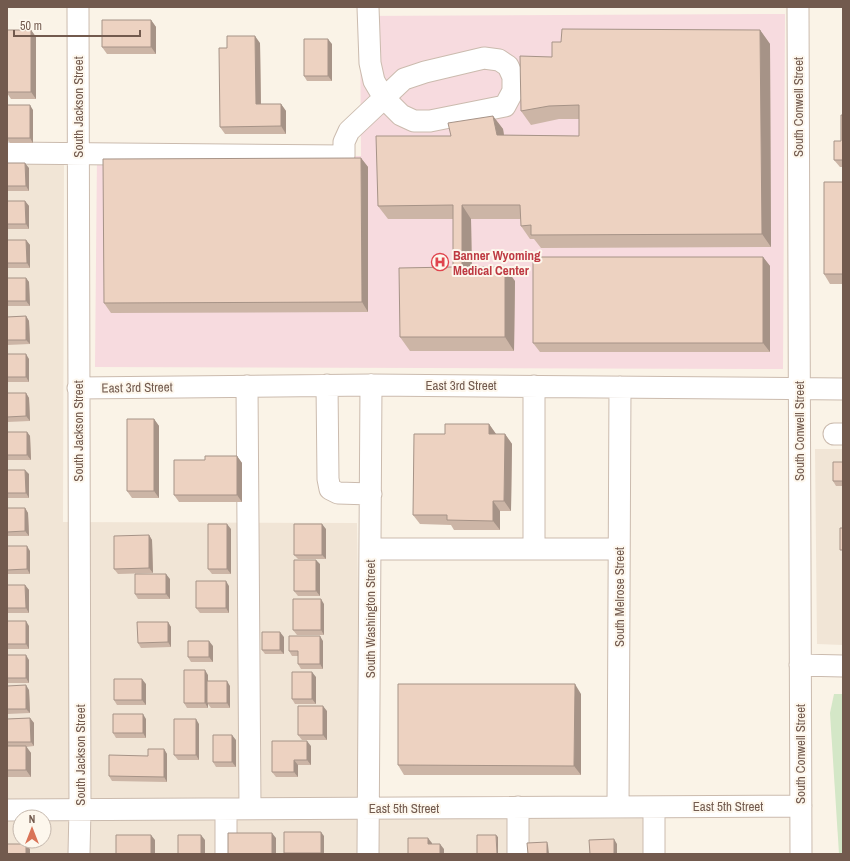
<svg xmlns="http://www.w3.org/2000/svg" width="850" height="861" font-family="'Archivo Narrow',sans-serif">
<rect width="100%" height="100%" fill="#faf3e7"/>
<path fill="#f1e5d6" fill-rule="evenodd" d="M7 160 64 161 63 522 357 523 361 818 644 819V854H7ZM20 817H44V841H20Z
M815 449H843V645L817 644Z"/>
<path fill="#f7dbdf" d="M785 14 783 369 95 367 97 154 361 156 360 16Z"/>
<path fill="#d4e7c7" d="M834 694H843V854H839L830 713Z"/>
<g fill="none" stroke-linecap="round" stroke-linejoin="round">
<g stroke="#cbbbae" stroke-width="23">
<path id="minor" d="M78 7 80 809 79 854
M798 7 801 854
M484 58 499 60 508 66 513 77V91L505 106 430 121H414L401 115 384 98 404 79 425 72Z
M7 153 344 156V142L349 131 384 98 374 81 370 63 368 7
M327 385 328 479 330 489 338 493 371 494
M247 386 250 809
M534 386V549
M78 388 371 385 843 389
M834 434H843
M370 549H619
M800 665 843 666
M618 807 620 387
M654 807V854
M7 810 801 806
M226 854V809
M368 854 371 385
M518 854V807"/>
</g>
<use href="#minor" stroke="#fff" stroke-width="21"/>
</g>
<path fill="#ccb5a6" d="M151 20 156 27V54H107L102 47Z
M7 30H31L36 37V99H11L7 93Z
M760 30 770 44 771 247 541 248 534 239H530L521 226V219H471L472 267 515 281 514 351H410L400 337 453 267V219H388L378 206 451 136 493 116 503 129 504 135 579 136V119H559L531 125 521 111 561 42Z
M260 43 261 104H281L286 111V134H225L220 127 227 48Z
M332 44V81H307L304 76Z
M7 105 33 110V143H10L7 139Z
M843 115V167H840L834 160 841 141Z
M361 158 368 167V312L111 313 104 303Z
M7 163 29 168V191H7Z
M843 182V284H830L824 274Z
M7 201H25L29 206V229H7Z
M7 240H26L30 245V268H7Z
M763 257 770 266V352H540L533 343Z
M7 278H26L29 282 30 306H7Z
M26 316 29 321 30 344 7 345V317Z
M7 354 29 359V382H7Z
M7 393H26L29 398 30 421 7 422Z
M154 419 159 426V498H132L127 491Z
M489 424 496 434H505L512 444 511 511H500V530H454L451 525 420 524 413 515 445 434Z
M7 432H27L30 436 31 460H7Z
M237 456 242 463V502H179L174 495 205 460Z
M843 462V486H836L833 481Z
M7 470 29 474V498H7Z
M7 508H25L28 513 29 536H7Z
M231 529V574H212L208 569Z
M326 529V559H298L294 555Z
M149 535 152 540 153 573 118 574 114 569Z
M7 546 30 551V574H7Z
M320 564V596H298L294 591Z
M170 579V599H138L135 594Z
M7 585H25L29 590V613H7Z
M229 586V613H200L196 608Z
M324 604V635H297L293 630Z
M7 621 29 626V649H7Z
M168 622 171 627V647L141 648 138 643Z
M284 637V654H265L262 650Z
M323 641V669H301L298 664V656H292L289 651Z
M213 646V662H191L188 657Z
M7 655 29 660V683H7Z
M208 675V681L230 686V708H211L208 704V708H187L184 703Z
M316 677V704H295L292 699Z
M146 684V705H117L114 700Z
M7 686 29 690 30 713 7 714Z
M581 694V775H404L398 765Z
M327 711V740H302L298 735Z
M30 718 34 723V746L26 747 31 753V777H7V719Z
M146 719V738H116L113 733Z
M199 724V760H178L174 755Z
M236 740V767H216L213 762Z
M311 746V765H298V777H276L272 772Z
M164 749 167 754V782L112 781 109 776Z
M324 836V854H285L284 853Z"/>
<path fill="#a69387" d="M151 20 156 27V54L151 47Z
M31 30 36 37V99L31 92Z
M760 30 770 44 771 247 762 234Z
M255 36 260 43 261 111 256 104Z
M328 39 332 44V81L328 76Z
M281 104 286 111V134L281 126Z
M30 105 33 110V143L30 138Z
M493 116 503 129 506 149 497 135Z
M361 158 368 167V312L362 302Z
M25 163 29 168V191L26 186Z
M25 201 29 206V229L26 224Z
M462 205 471 219 472 280 462 267Z
M26 240 30 245V268L27 263Z
M763 257 770 266V352L763 343Z
M505 267 515 281 514 351 505 337Z
M26 278 29 282 30 306 26 301Z
M26 316 29 321 30 344 26 340Z
M26 354 29 359V382L26 377Z
M26 393 29 398 30 421 26 416Z
M154 419 159 426V498L154 491Z
M489 424 496 434V444L489 434Z
M27 432 30 436 31 460 27 455Z
M505 434 512 444 511 511 504 501Z
M237 456 242 463V502L237 495Z
M25 470 29 474V498L26 493Z
M493 501 500 511V530L493 521Z
M25 508 28 513 29 536 25 531Z
M227 524 231 529V574L227 569Z
M322 524 326 529V559L322 555Z
M149 535 152 540 153 573 149 568Z
M27 546 30 551V574L27 569Z
M316 560 320 564V596L316 591Z
M166 574 170 579V599L166 594Z
M226 581 229 586V613L226 608Z
M25 585 29 590V613L26 608Z
M321 599 324 604V635L321 630Z
M26 621 29 626V649L26 644Z
M168 622 171 627V647L168 642Z
M280 632 284 637V654L280 650Z
M320 636 323 641V669L320 664Z
M209 641 213 646V662L209 657Z
M26 655 29 660V683L26 678Z
M205 670 208 675V708L205 703Z
M312 672 316 677V704L312 699Z
M142 679 146 684V705L142 700Z
M227 681 230 686V708L227 703Z
M575 684 581 694V775L574 766Z
M26 685 29 690 30 713 26 709Z
M323 706 327 711V740L323 735Z
M143 714 146 719V738L143 733Z
M30 718 34 723V746L31 742Z
M196 719 199 724V760L196 755Z
M232 735 236 740V767L232 762Z
M307 741 311 746V765L307 760Z
M26 746 31 753V777L26 770Z
M164 749 167 754V782L164 777Z
M294 760 298 765V777L294 772Z
M321 832 324 836V854H321Z
M272 833 276 838V854H272Z
M151 835 155 840V854H151Z
M201 835 205 840V854H201Z
M496 835 498 837V854H497Z
M428 838 432 843V849L428 844Z
M614 839 617 844V854H614Z
M547 842 548 845 549 854H547Z
M26 844 30 849V854H26Z
M440 844 444 849V854H440Z"/>
<path fill="#edd2c1" stroke="#a69387" d="M102 20H151V47H102Z
M562 29 760 30 762 234 531 235V225L521 226 520 205H462V267H505V337H400L399 268 453 267V205L378 206 376 136H451L448 123 493 116 497 135 579 136V105L549 106 521 111 520 56 552 57V42H561Z
M7 30H31V92H7Z
M227 36H255L256 104H281V126L220 127 219 48H227Z
M304 39H328V76H304Z
M7 105H30V138H7Z
M841 115H843V160H834V141H841Z
M361 158 362 302 104 303 103 159Z
M7 163H25L26 186H7Z
M824 182H843V274H824Z
M7 201H25L26 224H7Z
M7 240H26L27 263H7Z
M533 257H763V343H533Z
M7 278H26V301H7Z
M26 316V340H7V317Z
M7 354H26V377H7Z
M7 393H26V416L7 417Z
M127 419H154V491H127Z
M445 424H489V434H505L504 501H493V521L447 520V515H413L414 434H445Z
M7 432H27V455H7Z
M205 456H237V495H174V460H205Z
M833 462H843V481H833Z
M7 470H25L26 493H7Z
M7 508H25V531L7 532Z
M208 524H227V569H208Z
M294 524H322V555H294Z
M840 528H843V550H840Z
M149 535V568L114 569V536Z
M7 546H27V569L7 570Z
M294 560H316V591H294Z
M135 574H166V594H135Z
M196 581H226V608H196Z
M7 585H25L26 608H7Z
M293 599H321V630H293Z
M7 621H26V644H7Z
M137 622H168V642L138 643Z
M262 632H280V650H262Z
M289 636H320V664H298V651H289Z
M188 641H209V657H188Z
M7 655H26V678H7Z
M184 670H205V703H184Z
M292 672H312V699H292Z
M114 679H142V700H114Z
M207 681H227V703H207Z
M398 684H575L574 766 398 765Z
M26 685V709H7V686Z
M298 706H323V735H298Z
M113 714H143V733H113Z
M30 718 31 742H7V719Z
M174 719H196V755H174Z
M213 735H232V762H213Z
M272 741H307V760H294V772H272Z
M7 746H26V770H7Z
M148 749H164V777L109 776V755L148 756Z
M284 832H321V853H284Z
M228 833H272V854H228Z
M116 835H151V854H116Z
M178 835H201V854H178Z
M477 835H496L497 854H477Z
M408 838H428V844H440V854H408Z
M614 839V854H590L589 840Z
M547 842V854H528L527 843Z
M7 844H26V854H7Z"/>
<defs>
<g id="hospital-ring" transform="scale(0.9)"><circle r="9.5" fill="#fdf7ed" stroke="#e0444e" stroke-width="1.5"/><path d="M-5-5h3v3.5h4V-5h3V5h-3V1.5h-4V5h-3Z" fill="#e0444e"/></g>
</defs>
<g fill-rule="evenodd">
<use href="#hospital-ring" x="440" y="262"/>
</g>
<g text-anchor="middle" stroke-width="4" stroke-linejoin="round" paint-order="stroke">
<g font-size="13" fill="#725a4e" stroke="#fdf7ed">
<text transform="translate(78 107) rotate(-90)" y="5">South Jackson Street</text>
<text transform="translate(798 107) rotate(-90)" y="5">South Conwell Street</text>
<text x="461" y="390">East 3rd Street</text>
<text transform="translate(137 387) rotate(-1)" y="5">East 3rd Street</text>
<text transform="translate(78 431) rotate(-90)" y="5">South Jackson Street</text>
<text transform="translate(799 431) rotate(-90)" y="5">South Conwell Street</text>
<text transform="translate(619 597) rotate(-90)" y="5">South Melrose Street</text>
<text transform="translate(370 619) rotate(-90)" y="5">South Washington Street</text>
<text transform="translate(800 754) rotate(-90)" y="5">South Conwell Street</text>
<text transform="translate(80 755) rotate(-90)" y="5">South Jackson Street</text>
<text x="728" y="811">East 5th Street</text>
<text x="404" y="813">East 5th Street</text>
</g>
<g font-size="13" font-weight="bold" fill="#be3a42" stroke="#fdf7ed" text-anchor="start">
<text x="453" y="260">Banner Wyoming<tspan x="453" dy="15">Medical Center</tspan></text>
</g>
</g>
<rect width="850" height="861" fill="none" stroke="#725a4e" stroke-width="16"/>
<g transform="translate(32 829)"><circle r="19" fill="#fdf7ed" stroke="#c5b8ad"/>
<path d="M0-3L7 15L0 10L-7 15Z" fill="#d97357"/>
<text y="-6" font-size="11" font-weight="bold" text-anchor="middle" fill="#725a4e">N</text>
</g>
<path d="M14 30v6h126v-6" fill="none" stroke="#725a4e" stroke-width="2"/>
<text x="20" y="30" font-size="12" fill="#725a4e" stroke="#fdf7ed" stroke-width="3" paint-order="stroke">50 m</text>
</svg>
